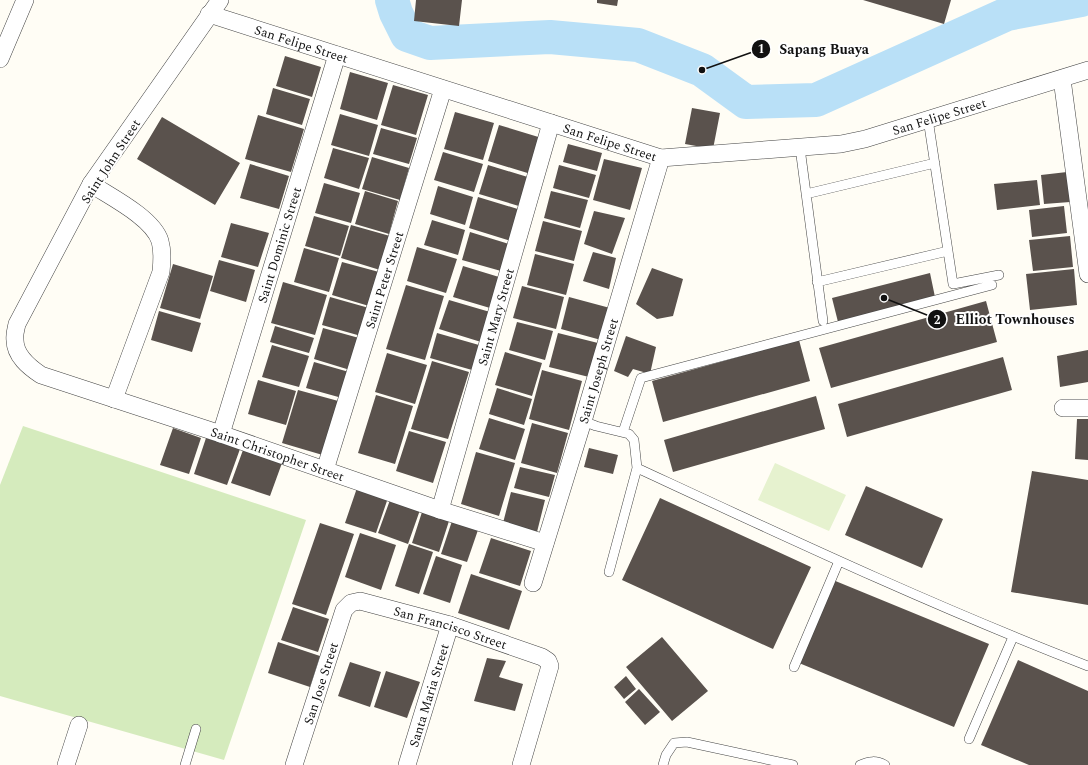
<svg xmlns="http://www.w3.org/2000/svg" width="1088" height="765" font-family="Spectral,serif">
<rect width="100%" height="100%" fill="#fffdf5"/>
<path fill="#d5ebbd" d="M23 426 306 520 224 760 0 696V485Z"/>
<path fill="#e6f2cf" d="M775 463 846 495 829 531 758 500Z"/>
<g fill="none" stroke-linecap="round" stroke-linejoin="round">
<path stroke="#b9e0f7" stroke-width="34" d="M392 0 396 13 407 35 430 43 550 37 638 45 702 70 746 102 816 100 1007 14 1081 0"/>
</g>
<path fill="#5a524d" d="M416 0H462L459 26 414 21Z
M597 0H618L617 6 597 3Z
M863 0H951L944 24Z
M285 56 321 67 312 97 276 86Z
M350 72 388 83 377 120 340 109Z
M393 85 428 95 416 135 381 125Z
M273 88 310 99 302 125 266 114Z
M692 108 720 113 713 149 685 144Z
M455 112 494 123 483 160 444 149Z
M340 114 378 125 369 156 331 145Z
M258 115 304 129 291 172 245 159Z
M162 117 240 163 215 205 137 159Z
M499 125 545 139 534 175 488 161Z
M381 128 417 138 409 164 373 154Z
M568 144 602 153 597 171 563 162Z
M333 148 369 158 359 189 324 178Z
M443 152 483 164 474 192 434 180Z
M372 157 409 168 400 200 362 189Z
M604 159 642 168 630 210 593 200Z
M250 164 289 176 279 209 240 198Z
M488 165 531 178 522 207 479 194Z
M559 165 596 175 589 198 553 188Z
M1067 172 1070 202 1044 204 1041 175Z
M1037 180 1040 205 997 210 994 184Z
M324 183 360 193 351 223 315 213Z
M438 186 473 197 465 225 430 214Z
M365 191 398 201 389 234 355 224Z
M551 191 588 200 580 228 544 218Z
M478 197 521 210 511 241 469 228Z
M1064 206 1067 233 1032 237 1029 210Z
M594 211 625 218 612 254 584 244Z
M314 216 349 226 340 256 305 246Z
M432 220 465 230 458 255 424 245Z
M543 221 582 231 574 261 535 251Z
M231 223 269 233 258 267 221 257Z
M351 225 390 236 380 270 341 258Z
M470 232 509 244 501 271 462 260Z
M1070 236 1073 267 1033 271 1029 240Z
M417 247 457 259 446 293 407 281Z
M304 248 339 258 329 292 294 282Z
M593 252 616 258 609 289 583 281Z
M535 254 574 264 566 295 527 285Z
M219 260 255 270 246 302 210 291Z
M342 262 379 272 369 306 332 295Z
M173 264 213 276 200 319 160 308Z
M463 266 499 277 490 308 453 297Z
M652 268 683 279 673 316 657 319 636 304Z
M1074 269 1077 305 1030 310 1026 274Z
M930 273 935 297 838 322 832 298Z
M283 282 327 295 315 335 271 323Z
M406 285 444 296 425 360 386 349Z
M522 286 564 297 556 329 513 318Z
M330 297 369 308 361 336 322 325Z
M569 297 610 308 601 340 561 329Z
M449 300 490 312 481 342 439 329Z
M986 301 997 342 831 388 819 348Z
M159 311 201 323 192 352 151 340Z
M517 322 553 331 545 360 509 350Z
M275 326 314 338 309 353 270 342Z
M323 328 359 338 350 370 314 359Z
M437 333 479 345 472 370 430 358Z
M558 333 598 343 589 377 549 367Z
M626 336 656 347 650 374 633 369 628 377 614 371Z
M799 340 810 381 663 422 652 381Z
M272 345 309 356 299 387 262 377Z
M1088 350V382L1060 387 1057 356Z
M505 352 542 363 532 396 495 385Z
M387 353 427 365 415 404 375 392Z
M1003 357 1012 390 847 437 838 404Z
M432 361 469 372 448 439 411 429Z
M314 362 349 372 342 398 306 388Z
M542 370 582 381 569 430 529 419Z
M258 380 296 391 286 425 248 414Z
M497 388 532 399 524 425 489 414Z
M298 390 342 402 326 456 282 443Z
M376 395 413 406 395 464 358 453Z
M816 396 825 429 673 472 664 440Z
M489 418 525 429 515 460 479 449Z
M1077 419H1088V460L1075 459Z
M532 423 568 433 557 473 521 463Z
M173 428 201 438 189 474 160 465Z
M409 431 446 442 433 483 396 471Z
M206 438 240 449 227 485 194 474Z
M589 448 618 455 613 474 584 467Z
M243 450 282 463 270 496 231 483Z
M476 452 515 463 499 516 461 504Z
M520 467 555 475 549 497 514 488Z
M1032 471 1088 480V605L1011 592Z
M358 485 389 495 376 533 345 523Z
M866 486 943 519 922 568 845 535Z
M511 492 545 500 537 532 503 523Z
M660 498 811 567 773 649 622 580Z
M390 500 420 510 408 544 378 533Z
M422 512 449 521 439 552 412 543Z
M452 521 478 530 467 562 441 554Z
M320 523 354 534 326 615 292 604Z
M360 533 396 545 381 590 345 577Z
M491 538 531 551 520 586 479 573Z
M409 544 433 552 419 594 395 586Z
M436 556 462 565 450 603 423 594Z
M471 574 522 591 509 630 458 613Z
M833 580 989 644 954 727 799 663Z
M293 607 329 619 318 652 281 640Z
M662 637 708 691 672 721 626 667Z
M278 642 320 656 310 687 268 673Z
M487 658 506 661 499 677 523 684 515 711 474 701Z
M1018 660 1088 691V765H1029L981 745Z
M350 662 381 672 370 707 338 696Z
M386 671 420 682 407 718 374 707Z
M626 676 636 689 624 699 614 687Z
M639 689 660 712 645 725 625 702Z"/>
<g fill="none" stroke-linecap="round" stroke-linejoin="round">
<g stroke="#444" stroke-width="10">
<path id="service" d="M928 119 953 284 999 275
M800 148 823 321
M806 194 935 163
M817 282 948 251
M583 421 596 426 629 434 634 440 637 468 609 572
M623 432 641 378 992 285
M637 468C786 537 935 607 1088 666
M794 667 839 561
M969 739 1013 637
M185 765 196 729
M663 765 666 755 674 743 687 742 793 765
M860 765C869 761 876 760 885 765"/>
</g>
<g stroke="#444" stroke-width="18">
<g id="minor">
<path id="s1" d="M220 0 91 184 17 324C16 329 14 335 15 340 15 356 29 367 41 375L221 434 440 510 545 543"/>
<path id="s2" d="M209 14 661 158 841 144 865 139 1088 70"/>
<path d="M0 59 25 0"/>
<path d="M1062 79 1088 274"/>
<path d="M91 184C111 197 153 218 160 241 163 252 162 261 161 272L114 399"/>
<path d="M1063 408H1088"/>
<path id="s3" d="M221 434 337 55"/>
<path id="s4" d="M325 470 443 89"/>
<path id="s5" d="M440 510 551 123"/>
<path id="s6" d="M533 583 583 421 661 158"/>
<path d="M66 765 79 725"/>
<path id="s7" d="M294 765 344 610 351 603 360 601 450 625 542 657 548 661 550 666 521 765"/>
<path id="s8" d="M407 765 450 625"/>
</g>
</g>
<use href="#service" stroke="#fff" stroke-width="9"/>
<use href="#minor" stroke="#fff" stroke-width="17"/>
</g>
<g text-anchor="middle" stroke-width="4" stroke-linejoin="round" paint-order="stroke">
<g font-size="13" fill="#111" stroke="#fff">
<text dy="5" stroke="none"><textPath href="#s2" startOffset="97">San Felipe Street</textPath></text>
<text dy="5" stroke="none"><textPath href="#s2" startOffset="757">San Felipe Street</textPath></text>
<text dy="5" stroke="none"><textPath href="#s2" startOffset="421">San Felipe Street</textPath></text>
<text transform="translate(110 161) rotate(-57)" y="5">Saint John Street</text>
<text dy="5" stroke="none"><textPath href="#s3" startOffset="198">Saint Dominic Street</textPath></text>
<text dy="5" stroke="none"><textPath href="#s4" startOffset="199">Saint Peter Street</textPath></text>
<text dy="5" stroke="none"><textPath href="#s5" startOffset="201">Saint Mary Street</textPath></text>
<text dy="5" stroke="none"><textPath href="#s6" startOffset="222">Saint Joseph Street</textPath></text>
<text dy="5" stroke="none"><textPath href="#s1" startOffset="694">Saint Christopher Street</textPath></text>
<text dy="5" stroke="none"><textPath href="#s7" startOffset="276">San Francisco Street</textPath></text>
<text dy="5" stroke="none"><textPath href="#s7" startOffset="86">San Jose Street</textPath></text>
<text dy="5" stroke="none"><textPath href="#s8" startOffset="73">Santa Maria Street</textPath></text>
</g>
</g>
<path fill="none" stroke="#111" stroke-width="1.5" d="M702 70L761 49M884 298L937 319"/>
<g fill="#111" stroke="#fff" stroke-width="1.5">
<circle cx="702" cy="70" r="4"/>
<circle cx="884" cy="298" r="4"/>
<circle cx="761" cy="49" r="10"/>
<circle cx="937" cy="319" r="10"/>
</g>
<g font-size="12" text-anchor="middle" font-weight="bold" fill="#fff">
<text x="761" y="53">1</text>
<text x="937" y="324">2</text>
</g>
<g font-size="14" text-anchor="middle" font-weight="bold" fill="#111" stroke="#fff" stroke-width="4" stroke-linejoin="round" paint-order="stroke">
<text x="824" y="54">Sapang Buaya</text>
<text x="1015" y="324">Elliot Townhouses</text>
</g>
</svg>
